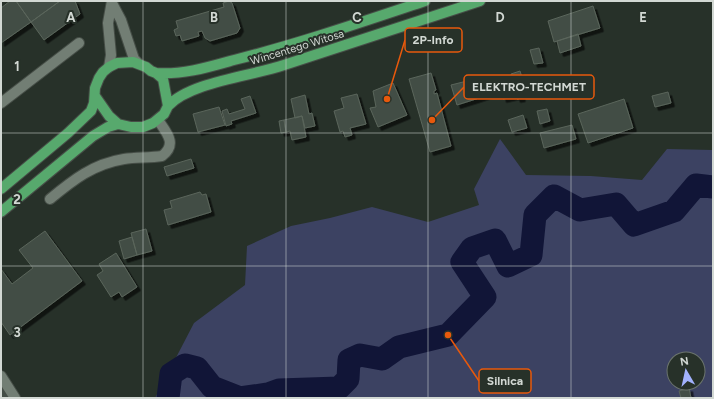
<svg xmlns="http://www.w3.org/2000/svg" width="714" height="399" font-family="Figtree,sans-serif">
<defs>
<filter id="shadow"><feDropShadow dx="3.5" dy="3.5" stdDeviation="0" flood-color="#0009"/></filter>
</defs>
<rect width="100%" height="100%" fill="#273129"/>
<path fill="#3c4262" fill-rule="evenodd" d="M500 139 526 175 591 176 642 180 667 149 713 150V398H155L194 323 245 285 247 246 291 226 330 218 372 207 428 222 479 205 474 189ZM674 359H698V383H674Z"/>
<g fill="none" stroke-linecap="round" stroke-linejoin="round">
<path stroke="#111537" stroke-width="23" d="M168 398 171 374 185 365 197 368 212 387 240 398 268 394 279 390 339 388 348 379 349 360 360 355 382 359 399 347 448 335 485 297 462 262 472 248 495 240 508 266 531 255 535 215 554 196 580 210 616 204 634 225 674 211 696 185 713 187"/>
</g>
<path fill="#434e45" stroke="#5a655b" filter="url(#shadow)" d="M10 1H16L31 22 1 43V8Z
M16 1H60L31 22Z
M60 1H75L80 14 44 40 31 22Z
M229 1 232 3 240 28 237 33 210 41 205 38 202 31 198 32 199 36 182 41 180 35 176 36 174 30 178 28 176 21 224 7 223 3Z
M593 6 600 28 554 42 548 21Z
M578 34 581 46 560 53 557 41Z
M539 48 543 63 534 64 530 50Z
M520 71 524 84 527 83 530 93 521 95 522 98 517 99 516 96 503 99 499 80 512 78 511 74Z
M431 73 436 90 434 91V94L437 93 451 146 430 152 409 79Z
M471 80 476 99 457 105 451 85Z
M393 83 407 115 378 127 370 108 376 107 373 91Z
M494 84 497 92 476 99 473 89Z
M668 92 671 103 655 107 652 96Z
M357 94 366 124 350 128 352 135 345 137 343 131 340 132 334 111 344 108 341 98Z
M305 95 309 114 312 113 315 126 305 128 302 116 295 118 291 99Z
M250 96 256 113 231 121 232 124 226 126 222 111 227 109 229 114 245 109 241 99Z
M624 99 633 128 588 143 578 114Z
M219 107 225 125 198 132 193 114Z
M547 109 550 121 540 124 537 111Z
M523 115 527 128 512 132 508 120Z
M302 116 306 137 292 140 290 131 286 132 284 120Z
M284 120 286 132 281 133 279 121Z
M572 125 576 139 544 148 540 133Z
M191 159 194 168 167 176 164 167Z
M200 192 202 195 206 194 211 212 168 225 164 210 172 208 170 201Z
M146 229 152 251 137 255 131 233Z
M45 231 82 281 10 335 1 322V269L12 284 33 268 19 250Z
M132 237 137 255 124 259 119 241Z
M116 253 137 287 122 297 119 292 111 297 97 275 103 271 99 264Z
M1 380 12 398H1Z
M689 388 691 398H681L679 391Z"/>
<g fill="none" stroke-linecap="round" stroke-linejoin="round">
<g stroke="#464e47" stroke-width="12">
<path id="minor" d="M112 3 121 20 134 59 138 63
M109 67 111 55 108 23 112 1
M1 103 79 43
M50 199C73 180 93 164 124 159 136 157 149 158 162 156 178 144 166 132 158 120
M1 376 15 398"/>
</g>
<g stroke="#464e47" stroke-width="12">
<path id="major" d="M156 73C183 75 209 67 234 60 298 44 362 22 425 1
M168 106C190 82 252 76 284 65 350 44 415 22 480 1
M1 189 68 133 91 111 94 103 95 88 99 78 103 72 109 67 117 63 133 62 146 67 151 71 156 73 163 79 168 106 164 114 153 123 143 127H131L118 124 109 116 95 96
M1 212 93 136 108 127 118 124"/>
</g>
<use href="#minor" stroke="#727e74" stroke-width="10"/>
<use href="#major" stroke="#57a96d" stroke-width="10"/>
</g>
<path fill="none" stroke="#d2d8d3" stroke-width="1" stroke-opacity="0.55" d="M143 1V398M286 1V398M428 1V398M571 1V398M1 133H713M1 266H713"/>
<g text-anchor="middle" stroke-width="4" stroke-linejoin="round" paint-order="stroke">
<g font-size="11" fill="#d2d8d3" stroke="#273129">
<text transform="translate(297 47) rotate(-17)" y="4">Wincentego Witosa</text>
</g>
</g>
<g font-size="13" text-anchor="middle" font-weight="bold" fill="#d2d8d3" stroke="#273129" stroke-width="4" stroke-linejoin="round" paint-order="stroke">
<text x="71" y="22">A</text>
<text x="214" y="22">B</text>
<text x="357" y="22">C</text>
<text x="500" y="22">D</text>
<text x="643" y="22">E</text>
<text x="17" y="71">1</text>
<text x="17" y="204">2</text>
<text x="17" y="337">3</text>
</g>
<path fill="none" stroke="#e8590c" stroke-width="1.5" d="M387 99L405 40M432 120L464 87M448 335L479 381"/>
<g fill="#e8590c" stroke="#273129" stroke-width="1.5">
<circle cx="387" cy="99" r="4"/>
<circle cx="432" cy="120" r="4"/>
<circle cx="448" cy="335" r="4"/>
</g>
<g fill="#273129" stroke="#e8590c" stroke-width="1.5">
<rect x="405" y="28" width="57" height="24" rx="4"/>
<rect x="464" y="75" width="130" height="24" rx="4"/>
<rect x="479" y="369" width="52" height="24" rx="4"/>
</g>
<g font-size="12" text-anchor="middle" font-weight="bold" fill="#d2d8d3">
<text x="433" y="44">2P-Info</text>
<text x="529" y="91">ELEKTRO-TECHMET</text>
<text x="505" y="385">Silnica</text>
</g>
<rect width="714" height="399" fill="none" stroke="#d2d8d3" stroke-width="4"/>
<g transform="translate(686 371) rotate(351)"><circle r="19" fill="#273129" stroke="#6b746d"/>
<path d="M0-3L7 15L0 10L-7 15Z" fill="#a2b2fd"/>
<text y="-6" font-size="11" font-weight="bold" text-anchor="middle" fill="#d2d8d3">N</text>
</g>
</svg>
